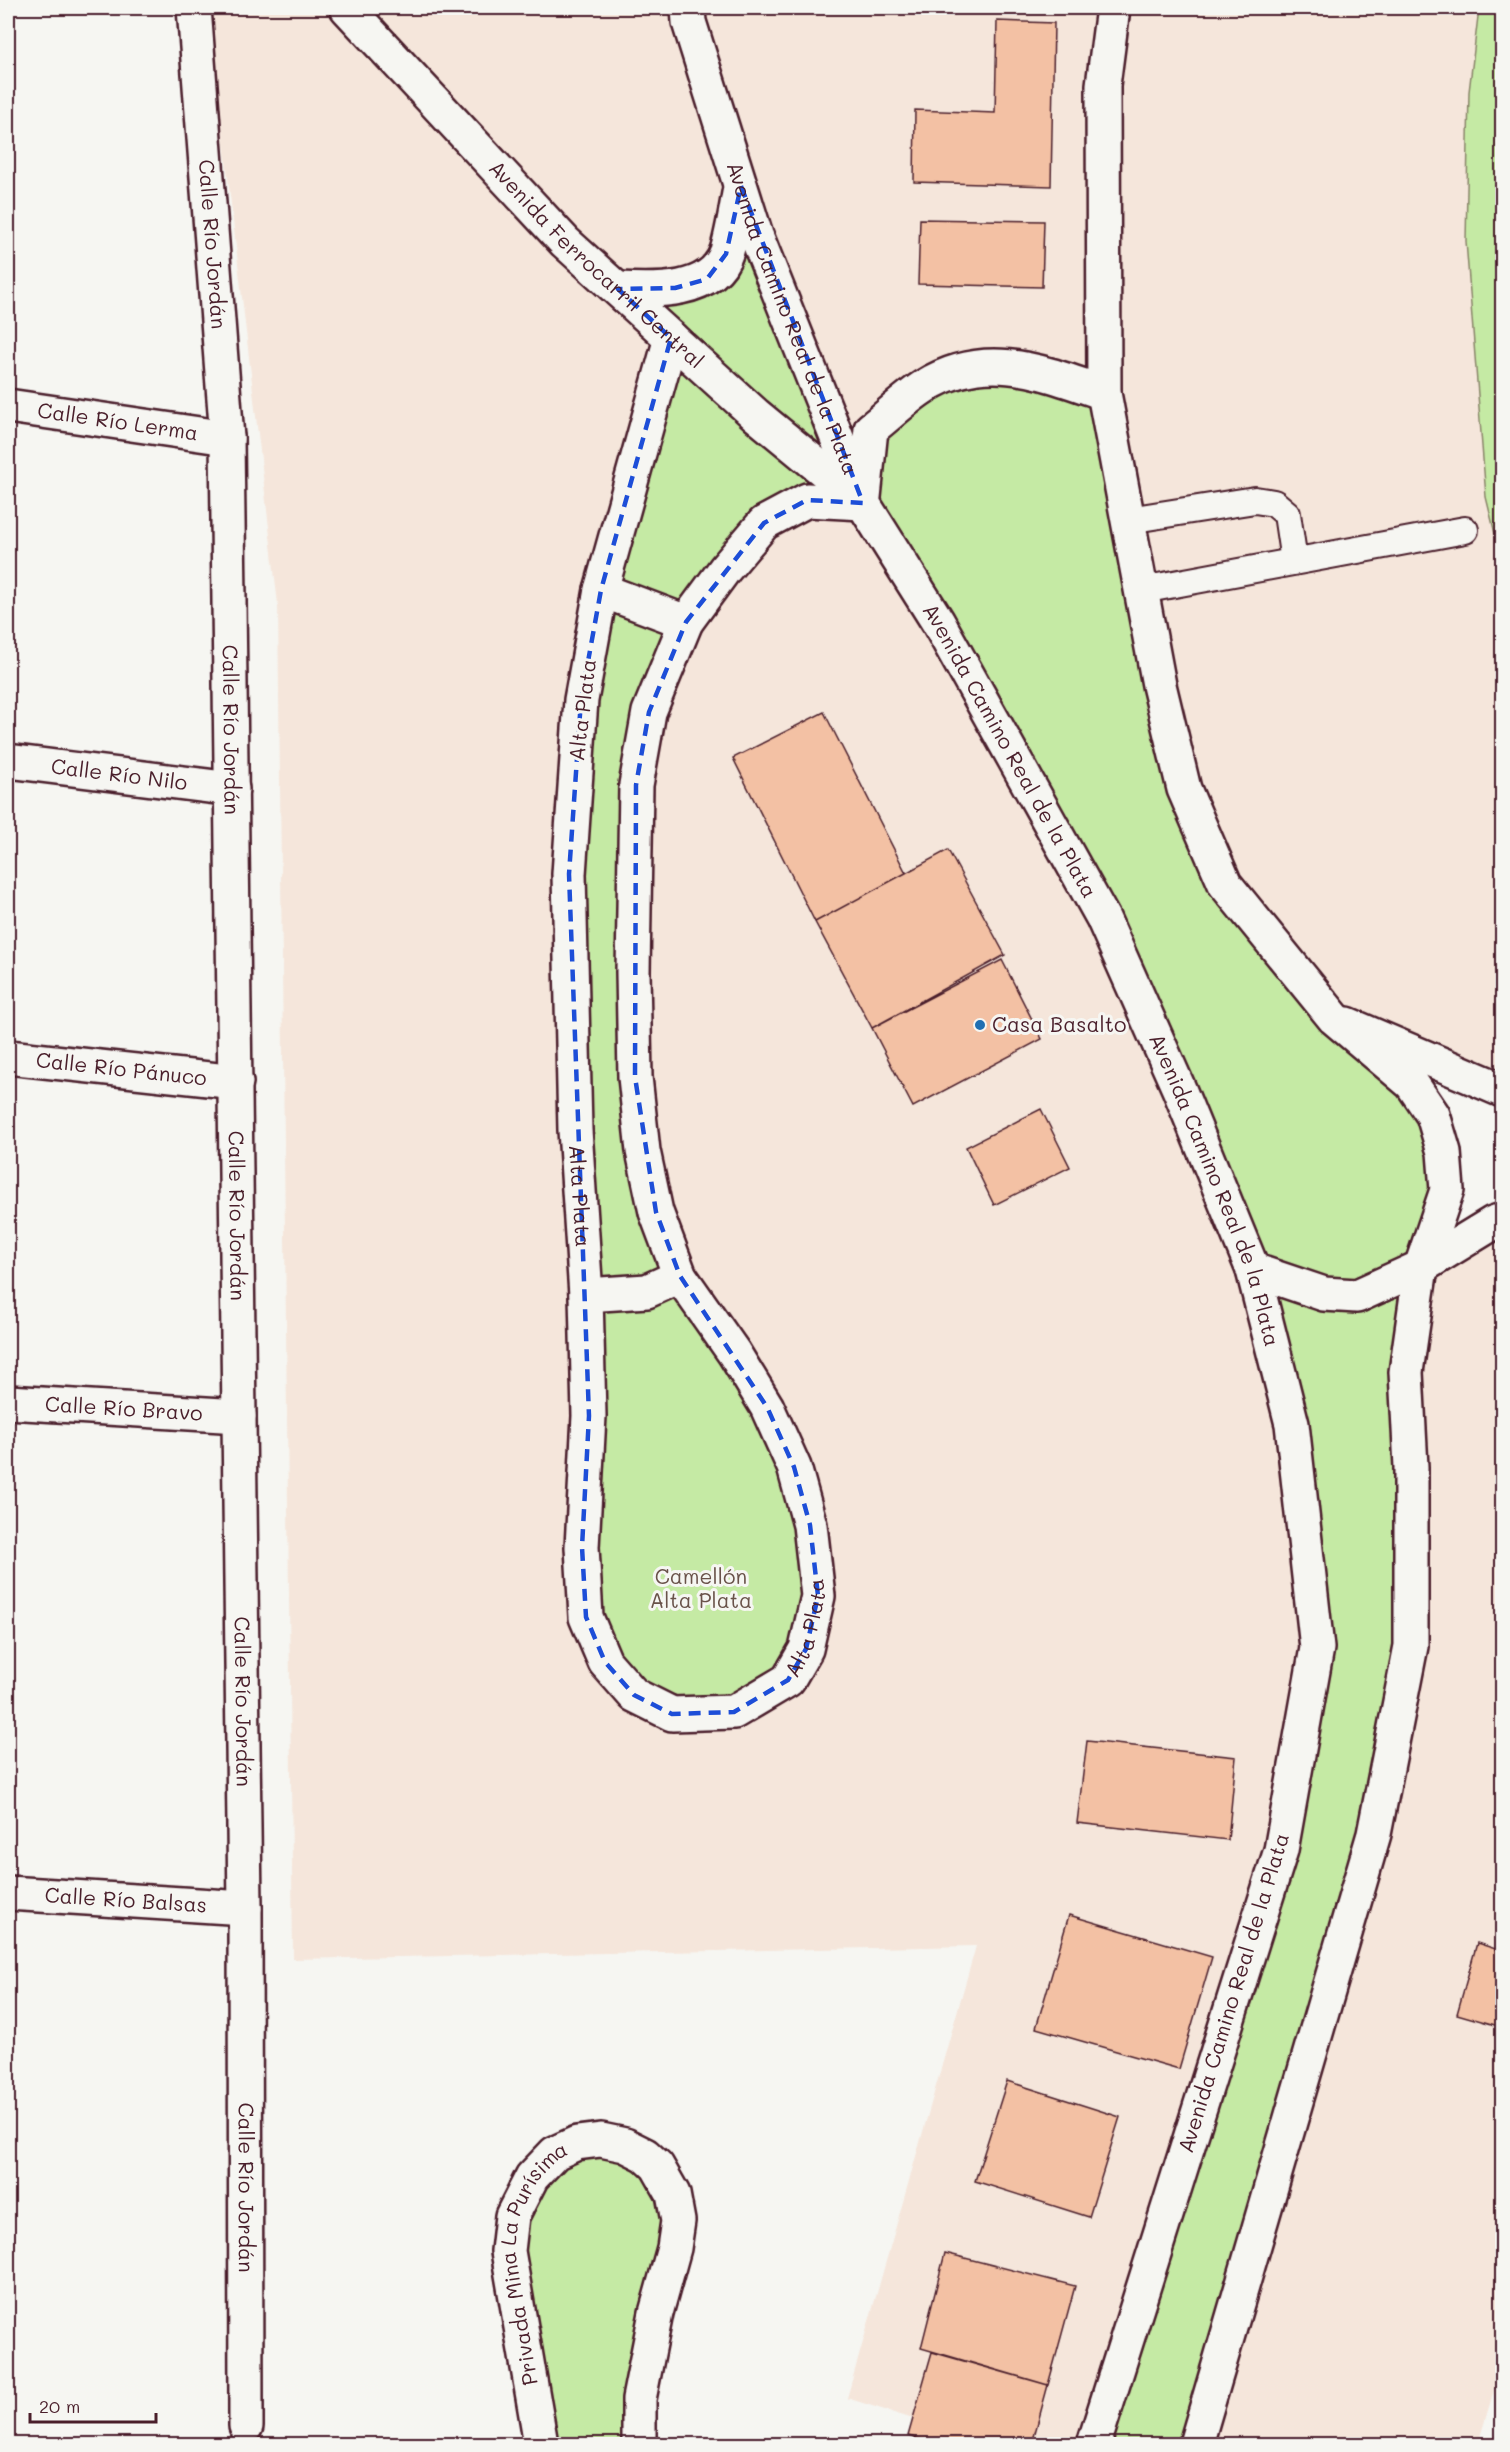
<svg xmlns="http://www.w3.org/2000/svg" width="1510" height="2452" font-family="Mali,sans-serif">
<rect width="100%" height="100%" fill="#f6f6f2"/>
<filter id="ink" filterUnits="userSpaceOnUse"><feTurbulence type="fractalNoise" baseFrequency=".0167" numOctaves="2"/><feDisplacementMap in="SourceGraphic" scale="12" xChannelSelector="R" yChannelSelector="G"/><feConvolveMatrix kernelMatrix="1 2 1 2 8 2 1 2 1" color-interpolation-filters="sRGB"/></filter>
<g filter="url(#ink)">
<path fill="#f5e6db" d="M208 8H1479L1469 92 1466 241 1486 497 1502 562V1090L1103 918 1253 1270 1317 1648 1280 1850 1094 2444H992L847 2398 976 1946 293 1959 278 604Z
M1502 1220V2363L1478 2444H1196L1421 1267Z"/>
<path fill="#c5eaa4" stroke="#888468" stroke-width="1.5" d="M1479 8H1502V562L1486 497 1466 241 1469 92Z
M741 186 863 502 871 429 959 369 1104 393 1159 685 1225 884 1412 1084 1444 1152 1421 1267 1411 1646 1196 2444H1094L1281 1850 1317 1648 1253 1270 1103 918 863 503 807 500 725 569 636 785 656 1212 767 1407 818 1596 788 1680 672 1714 605 1662 583 1547 581 700 671 338 618 289 707 279Z
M601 2140 673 2194 639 2444H541L508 2251 532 2177Z"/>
<path fill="#f3c1a4" stroke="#4a1f2b" stroke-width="1.5" d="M997 21 1054 23 1051 186 914 182 915 110 995 113Z
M920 219 1044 221 1042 287 918 284Z
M824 712 906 873 815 922 733 758Z
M948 850 1005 955 872 1028 815 922Z
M1002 960 1042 1039 913 1107 872 1028Z
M1041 1109 1070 1167 994 1205 966 1147Z
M1087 1741 1236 1757 1228 1840 1077 1823Z
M1069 1915 1212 1957 1179 2069 1036 2028Z
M1477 1943 1502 1951V2027L1457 2014Z
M1007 2081 1120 2117 1089 2217 975 2181Z
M945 2253 1075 2286 1048 2385 921 2348Z
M932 2352 1048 2385 1032 2444H937L908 2436Z"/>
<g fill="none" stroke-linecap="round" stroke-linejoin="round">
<g stroke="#4a1f2b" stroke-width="30">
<path id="service" d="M1128 520 1255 500 1274 503 1287 514 1294 561
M1142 590 1465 530"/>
</g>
<g stroke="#4a1f2b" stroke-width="38">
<g id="minor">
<path id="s1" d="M194 8 227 438 245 1908 246 2426"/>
<path id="s2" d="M671 338 601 590 581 700 569 874 575 1130 586 1295 589 1416 582 1547 586 1617 605 1662 634 1695 672 1714 734 1712 788 1680 806 1649 818 1596 810 1525 794 1467 767 1407 734 1353 680 1276 656 1212 643 1151 635 1077 633 972 636 785 649 712 686 622 725 569 764 523 807 500 863 503"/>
<path id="s3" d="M8 406 227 438"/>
<path d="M601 590 686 622"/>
<path id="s4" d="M8 761 232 789"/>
<path id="s5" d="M8 1057 236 1082"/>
<path d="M586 1295 647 1291 680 1276"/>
<path id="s6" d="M8 1402 239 1416"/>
<path id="s7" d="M8 1893 245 1908"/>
<path id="s8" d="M541 2444 508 2251 512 2216 532 2177 555 2153 577 2143 601 2140 625 2145 645 2155 657 2166 673 2194 678 2221 674 2248 656 2313 639 2399V2444"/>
</g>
</g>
<g stroke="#4a1f2b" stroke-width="38">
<g id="tertiary">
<path id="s9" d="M347 8 565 242 756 415 863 503"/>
<path d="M1347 1024 1502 1090"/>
<path d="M1421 1267 1493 1223 1502 1220"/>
</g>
</g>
<g stroke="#4a1f2b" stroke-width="38">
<g id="secondary">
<path id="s10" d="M688 8 689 22 756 235 863 503 938 622 1103 918 1179 1089 1253 1270 1292 1424 1317 1648 1281 1850 1094 2444"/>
<path d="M1113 8 1103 85 1104 393 1159 685 1184 789 1225 884 1334 1018 1412 1084 1433 1115 1444 1152 1447 1190 1421 1267 1406 1372 1411 1467V1646L1374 1834 1196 2444"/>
<path d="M618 289C654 291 713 294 727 251 733 231 736 209 740 188"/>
<path d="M864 497 871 429C889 415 906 398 925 386 986 348 1043 372 1104 393"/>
<path d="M1253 1270 1324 1294 1357 1296 1421 1267"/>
</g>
</g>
<use href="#service" stroke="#f6f6f2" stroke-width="26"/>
<use href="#minor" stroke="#f6f6f2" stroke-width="33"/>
<use href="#tertiary" stroke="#f6f6f2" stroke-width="33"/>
<use href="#secondary" stroke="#f6f6f2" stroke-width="33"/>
</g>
</g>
<path fill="none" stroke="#1d4ed8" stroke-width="4.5" stroke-dasharray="12 8" stroke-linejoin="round" d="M741 186 863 503 807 500 764 523 686 622 649 712 636 785 635 1077 656 1212 680 1276 767 1407 794 1467 810 1525 818 1596 806 1649 788 1680 734 1712 672 1714 634 1695 605 1662 586 1617 582 1547 589 1416 569 874 581 700 601 590 671 338 618 289 675 288 707 279 726 254Z"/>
<circle fill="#1f6fb2" stroke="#f6f6f2" stroke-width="2" cx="980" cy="1025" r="6"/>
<g text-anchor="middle" stroke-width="6" stroke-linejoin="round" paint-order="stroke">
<g font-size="21" fill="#4a1f2b" stroke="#f6f6f2">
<text dy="7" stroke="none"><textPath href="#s1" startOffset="237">Calle Río Jordán</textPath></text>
<text dy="7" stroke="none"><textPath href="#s9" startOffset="358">Avenida Ferrocarril Central</textPath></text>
<text dy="7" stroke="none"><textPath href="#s10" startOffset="328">Avenida Camino Real de la Plata</textPath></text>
<text dy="7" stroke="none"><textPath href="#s3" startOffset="111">Calle Río Lerma</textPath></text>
<text transform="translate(583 710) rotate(-83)" y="7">Alta Plata</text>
<text dy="7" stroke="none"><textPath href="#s1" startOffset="723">Calle Río Jordán</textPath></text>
<text dy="7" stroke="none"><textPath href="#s10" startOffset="814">Avenida Camino Real de la Plata</textPath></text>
<text dy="7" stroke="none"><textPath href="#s4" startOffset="112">Calle Río Nilo</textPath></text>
<text dy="7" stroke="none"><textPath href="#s5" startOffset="114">Calle Río Pánuco</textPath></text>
<text dy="7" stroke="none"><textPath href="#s10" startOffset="1300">Avenida Camino Real de la Plata</textPath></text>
<text dy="7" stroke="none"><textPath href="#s2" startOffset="870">Alta Plata</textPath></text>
<text dy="7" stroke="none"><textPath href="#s1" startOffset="1209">Calle Río Jordán</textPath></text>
<text dy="7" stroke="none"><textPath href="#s6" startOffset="116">Calle Río Bravo</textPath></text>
<text dy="7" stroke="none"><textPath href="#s2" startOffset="1608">Alta Plata</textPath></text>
<text dy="7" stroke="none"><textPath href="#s1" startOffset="1695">Calle Río Jordán</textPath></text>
<text dy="7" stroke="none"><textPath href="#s7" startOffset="118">Calle Río Balsas</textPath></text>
<text transform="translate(1234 1993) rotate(-73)" y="7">Avenida Camino Real de la Plata</text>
<text dy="7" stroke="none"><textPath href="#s1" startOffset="2181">Calle Río Jordán</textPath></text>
<text dy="7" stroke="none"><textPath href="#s8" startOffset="190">Privada Mina La Purísima</textPath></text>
</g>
<g font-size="21" fill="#4a1f2b" stroke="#f6f6f2" text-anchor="start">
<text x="992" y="1032">Casa Basalto</text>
</g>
<g font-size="21" fill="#695249" stroke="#f6f6f2">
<text x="701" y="1584">Camellón<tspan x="701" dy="24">Alta Plata</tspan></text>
</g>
</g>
<rect width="1510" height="2452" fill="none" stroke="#f6f6f2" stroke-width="30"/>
<rect x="15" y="15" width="1480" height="2422" fill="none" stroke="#4a1f2b" stroke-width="2" filter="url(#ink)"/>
<path d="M30 2413v9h126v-9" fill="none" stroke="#4a1f2b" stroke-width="3"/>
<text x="39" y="2413" font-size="18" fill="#4a1f2b" stroke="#f6f6f2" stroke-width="4.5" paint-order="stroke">20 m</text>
</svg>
